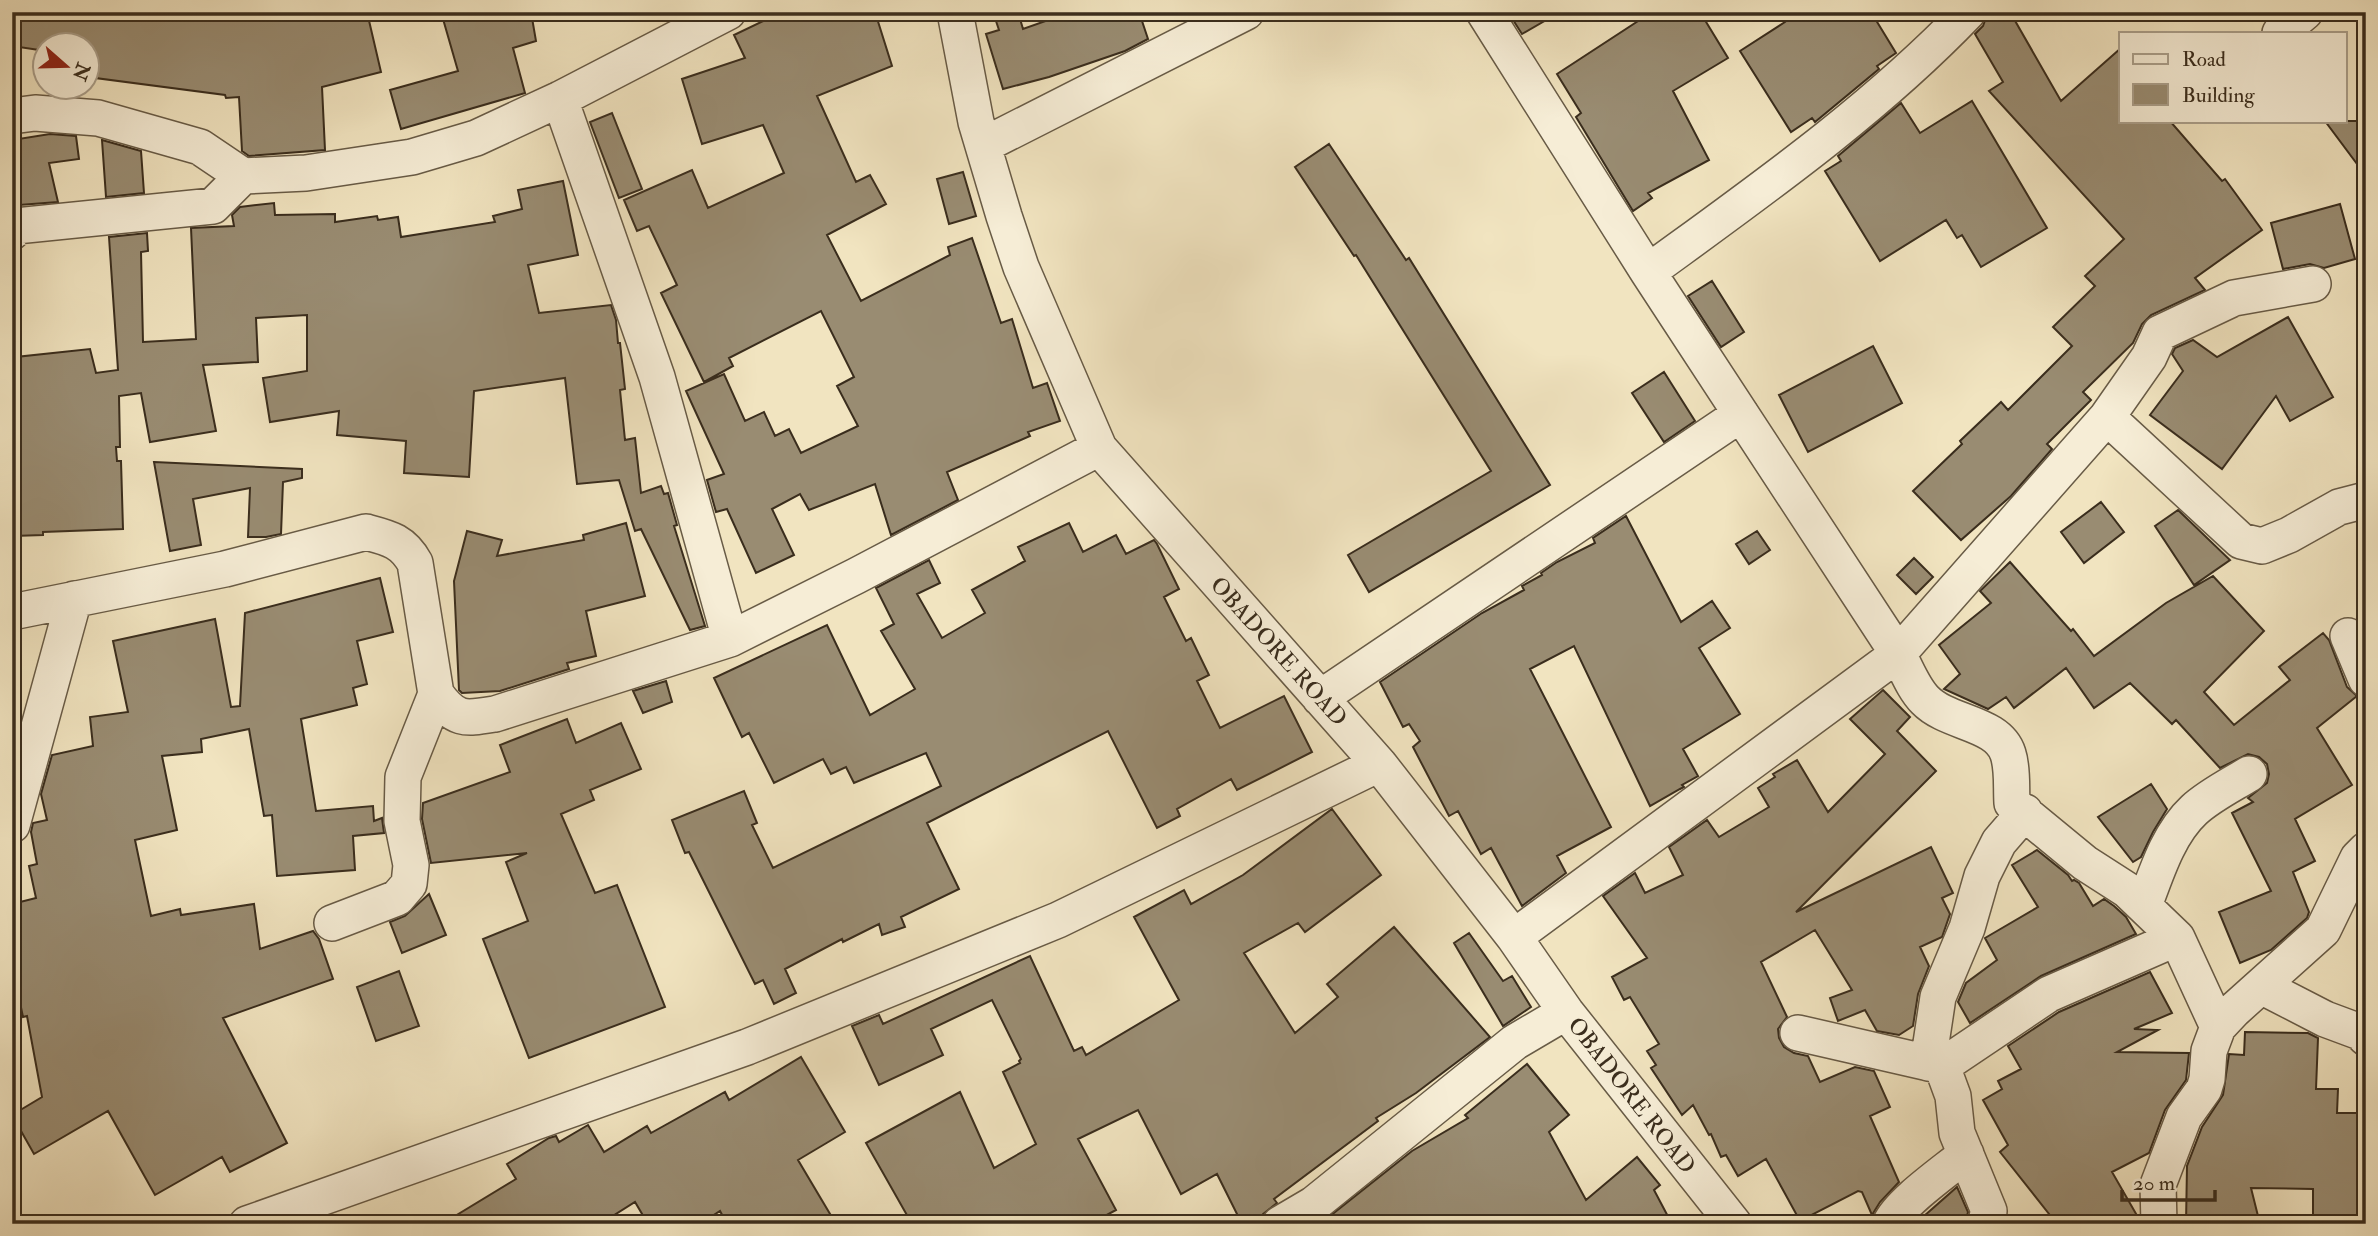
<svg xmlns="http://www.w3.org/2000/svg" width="2378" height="1236" font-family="'IM FELL Double Pica',serif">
<rect width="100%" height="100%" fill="#f1e4c0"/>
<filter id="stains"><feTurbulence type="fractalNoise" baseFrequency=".00286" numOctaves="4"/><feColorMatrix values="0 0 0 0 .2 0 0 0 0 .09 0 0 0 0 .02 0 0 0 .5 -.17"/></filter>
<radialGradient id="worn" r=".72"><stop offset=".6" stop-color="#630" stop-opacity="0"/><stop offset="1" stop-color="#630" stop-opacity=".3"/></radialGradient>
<path fill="#998c72" stroke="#3a2d1d" stroke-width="2" d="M12 12H367L381 72 322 87 325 150 249 156 242 151 239 97 226 98 225 95 88 77V46H46V51L12 46Z
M441 12H531L536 41 513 48 525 93 401 129 390 90 458 71Z
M782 12H875L892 66 817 96 856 182 870 175 886 204 827 235 861 301 950 255 948 247 972 238 1001 323 1012 319 1033 388 1047 383 1060 421 1028 432 1030 436 947 472 958 500 891 535 875 484 809 510 800 494 772 509 794 555 756 573 727 509 716 512 707 480 724 474 686 391 724 374 745 421 764 412 775 436 789 429 801 453 858 426 837 386 854 377 821 311 729 358 733 366 704 382 661 293 677 285 649 226 637 231 624 200 692 170 708 208 784 173 763 125 702 144 682 79 745 58 734 35Z
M993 12H1018L1023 29 1071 12H1139L1148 39 1125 51 1049 77 1003 89 986 34 999 30Z
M1508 12H1560L1522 34Z
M1652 12H1700L1728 58 1673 91 1709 160 1648 193 1652 198 1633 211 1576 117 1581 113 1557 74Z
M1780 12H1871L1896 53 1877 66 1879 69 1815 122 1812 118 1791 132 1740 51 1785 22Z
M1988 12H2010L2061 101 2121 48V121H2170L2222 181 2225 179 2262 230 2195 278 2205 290 2151 315 2142 324 2133 343 2083 392 2091 400 2047 444 2052 449 2011 496 1961 540 1913 491 1962 444 1960 441 2001 402 2008 410 2072 346 2053 327 2095 286 2085 276 2124 239 1989 91 2003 82 1975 34 1983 26Z
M1972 101 2047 228 1981 267 1962 235 1957 238 1946 220 1880 261 1825 171 1841 161 1838 156 1901 103 1920 133Z
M612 113 642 189 619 198 590 122Z
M2325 121H2366V176Z
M50 134 76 136 79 159 49 163 58 202 19 205 12 175V140Z
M102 140 141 151 144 193 106 197Z
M1329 144 1406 260 1409 258 1550 485 1369 592 1348 555 1491 471 1356 255 1354 256 1295 167Z
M963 172 976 216 949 224 937 179Z
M563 181 578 255 528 265 539 313 611 305 616 320 618 343H620L625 389 620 390 625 440 635 438 641 493 661 486 664 494 668 493 677 525 674 526 705 626 690 630 641 529 635 531 619 480 577 484 565 378 474 391 469 477 404 473 406 441 337 435 339 411 270 422 263 378 307 371V315L256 318 258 362 203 365 216 431 150 442 141 393 119 396 120 447H116L117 461H121L123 529 43 532V535L13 536 12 411H21L16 357 90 349 96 373 118 370 109 237 147 233 148 251 141 252 143 342 196 339 191 228 234 226 232 215 240 207 274 203 275 215 335 214V222L377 216 378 220 398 217 401 237 495 222 493 216 522 209 518 190Z
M2340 204 2355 259 2324 268 2310 264 2283 269 2271 223Z
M1712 281 1744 332 1721 347 1688 296Z
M2288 317 2333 397 2290 421 2276 396 2222 469 2150 415 2183 371 2172 354 2175 348 2193 340 2217 357Z
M1873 346 1902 403 1808 452 1779 395Z
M1664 372 1695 421 1664 442 1632 393Z
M154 462 302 469V478L283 482 281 534 266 537H248L250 488 193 499 201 545 170 551Z
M2101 502 2124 532 2084 563 2061 532Z
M2178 510 2230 560 2194 585 2155 526Z
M1626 516 1681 622 1712 601 1730 628 1699 648 1740 714 1683 749 1698 776 1682 785 1684 787 1680 789 1650 806 1574 646 1530 669 1611 827 1557 856 1566 873 1522 906 1491 848 1481 854 1458 811 1449 816 1413 747 1420 741 1409 724 1403 727 1380 682 1482 613 1524 590 1522 586 1542 575 1541 573 1557 562 1595 543 1593 538Z
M626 523 645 596 586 611 596 656 567 663 569 669 500 691 462 693 459 690 454 581 467 531 502 540 497 556 584 540 583 535Z
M1069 523 1083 552 1116 535 1126 554 1154 540 1157 544 1179 589 1164 597 1186 641 1191 638 1209 675 1197 681 1220 728 1284 696 1312 752 1237 790 1231 779 1177 809 1180 816 1157 828 1108 731 927 823 959 889 901 917 905 927 882 935 879 924 843 942 842 939 785 969 796 993 774 1004 763 980 755 984 689 852 685 853 672 820 744 791 757 823 752 825 773 868 941 786 926 753 854 783 846 767 831 774 823 759 774 783 749 733 742 737 714 678 827 625 870 715 915 689 881 631 894 624 876 588 929 560 940 583 917 594 942 638 985 613 972 590 1025 561 1018 547Z
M1757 531 1770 550 1749 564 1736 544Z
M1914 558 1933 577 1916 594 1897 575Z
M2010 562 2071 631 2073 629 2094 656 2166 603 2213 576 2264 631 2204 692 2234 725 2290 680 2279 667 2323 633 2329 640 2347 687 2357 696 2317 728 2352 785 2295 819 2315 861 2293 872 2309 912 2307 918 2271 950 2240 963 2219 912 2271 891 2232 813 2253 802 2248 798 2267 783 2269 774 2267 764 2259 757 2248 754 2220 768 2176 720 2172 724 2130 683 2094 708 2066 668 2014 708 2006 697 1988 709 1944 689 1960 674 1939 645 1991 603 1980 591Z
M380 578 393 632 357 641 367 684 353 688 357 705 301 719 316 811 373 806 374 821 382 818 384 833 353 836 355 870 277 876 272 815 264 816 249 729 201 739 202 752 162 756 177 830 135 840 151 916 180 909 181 915 254 904 260 949 313 931 319 939 333 979 223 1018 287 1143 230 1172 222 1157 155 1195 108 1111 34 1154 12 1115 42 1097 27 1016 23 1017 12 965V904L36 898 29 866 37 864 31 832 33 823 47 820 41 794 52 755 93 746 90 717 128 712 113 641 215 619 231 707 240 706 245 613Z
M666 681 672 702 643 713 633 691Z
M1883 690 1910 717 1897 731 1936 771 1796 912 1931 847 1953 893 1942 898 1950 914 1942 937 1920 947 1929 966 1918 994 1913 1026 1899 1035 1877 1031 1865 1010 1838 1021 1830 998 1852 990 1815 930 1761 962 1787 1017 1778 1029 1779 1038 1784 1047 1794 1053 1808 1056 1820 1082 1855 1067 1874 1071 1890 1107 1870 1116 1899 1182 1880 1202 1872 1215 1862 1192 1858 1191 1800 1221 1766 1159 1738 1176 1726 1155 1721 1157 1711 1134 1709 1135 1693 1105 1682 1115 1651 1068 1656 1065 1647 1051 1659 1044 1630 997 1624 1000 1612 977 1647 958 1603 896 1635 873 1645 893 1683 875 1669 847 1707 820 1719 837 1769 807 1758 788 1775 777 1773 774 1797 760 1828 812 1885 754 1850 719Z
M567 719 576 743 621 723 641 769 590 790 594 800 561 814 595 893 617 885 665 1007 529 1058 483 939 528 921 506 862 527 853 431 863 422 819 423 803 510 772 500 745Z
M2151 784 2167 809 2153 832 2141 857 2133 862 2098 817Z
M1332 809 1381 875 1305 932 1298 923 1244 953 1295 1033 1338 997 1327 984 1394 927 1490 1037 1416 1093 1376 1118 1378 1121 1274 1199 1277 1203 1263 1214 1260 1224H1242L1217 1174 1181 1194 1138 1110 1078 1139 1116 1210 1090 1224H912L866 1143 960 1092 994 1168 1036 1144 1003 1072 1020 1063 1019 1061 1021 1059 992 1000 931 1029 943 1055 879 1085 852 1026 879 1015 883 1024 1030 956 1074 1051 1082 1047 1086 1055 1179 1000 1134 917 1184 890 1191 904 1243 875Z
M2037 850 2068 875 2072 881 2074 880 2079 883 2093 906 2104 899 2114 906 2126 917 2136 934 2041 976 1970 1023 1958 1002 1966 983 1997 960 1985 938 2038 907 2012 865Z
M429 894 446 935 402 953 390 922 405 916Z
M1469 933 1503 981 1512 976 1531 1007 1503 1026 1454 943Z
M399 971 419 1026 376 1041 357 987Z
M2150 972 2172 1013 2134 1029 2158 1030 2117 1052 2189 1053 2186 1080 2165 1110 2149 1153 2112 1172 2139 1219V1224H2057L2000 1152 2008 1145 1983 1100 2002 1089 1998 1081 2021 1069 2008 1046 2059 1012Z
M2245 1032 2308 1033 2318 1038 2316 1089H2338L2337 1113H2366V1224H2313V1189L2251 1188 2260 1224H2186L2187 1166 2202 1127 2223 1095 2229 1054 2244 1055Z
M801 1057 845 1132 798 1160 836 1224H727L720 1211 700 1224H648L635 1202 600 1224H442L516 1179 507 1164 549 1138 556 1136 559 1142 588 1125 604 1152 647 1126 651 1133 725 1092 729 1100Z
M1527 1064 1569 1115 1549 1132 1586 1200 1637 1157 1660 1185 1654 1190 1672 1224H1320L1412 1151 1468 1118 1465 1115Z
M1957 1187 1968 1212 1965 1224H1915Z"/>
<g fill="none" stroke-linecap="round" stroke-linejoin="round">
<g stroke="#685b46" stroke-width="38">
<path id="minor" d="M955 12 976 122 1004 216 1021 267 1099 448 1379 764 1514 937 1566 1012 1734 1224
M1484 12 1648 272 1898 654C1906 668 1913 688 1925 700 1948 724 1998 722 2008 754 2013 769 2011 787 2012 803L2085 863 2127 890 2177 938 2218 1027
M2280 33 2305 12
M560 99 657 377 730 639
M12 116 35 113 98 118 200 147 243 176 306 173 412 157 476 138 560 99 728 12
M984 145 1246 12
M12 232 16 226 213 206 243 176
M1648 272C1759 191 1872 112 1968 12
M2107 417 2241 541 2262 546 2289 535 2339 507 2366 500
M12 612 225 569 366 532C389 538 403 541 415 563L436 694C456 721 464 719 495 714L730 639 856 576 1099 448
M2348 636 2366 679
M1320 698 1741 414
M12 825 74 599
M2144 906C2156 874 2168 834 2194 810 2209 796 2231 785 2249 774
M332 923 397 898 409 884 411 865 402 821 403 777 436 694
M1514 937 1898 654 2107 417 2149 357 2160 333 2234 298 2313 284
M2261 986 2325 1019 2360 1032 2366 1038
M1798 1033 1942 1066 1953 1096 1957 1133 1989 1211 1985 1224
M1928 1063 1938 997 1967 928 1982 876 1999 842 2025 812
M1942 1066 2049 994 2177 938
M247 1224 747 1047 1058 920 1379 764
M1280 1224 1314 1204 1515 1042 1566 1012
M1890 1224C1900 1202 1946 1171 1966 1154
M2159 1224 2158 1185 2184 1117 2204 1089 2207 1079 2209 1051 2218 1027 2234 1010 2323 930 2358 858 2366 850"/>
</g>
<use href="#minor" stroke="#f6edd6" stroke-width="35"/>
</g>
<g text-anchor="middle" stroke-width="5" stroke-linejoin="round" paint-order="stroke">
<g font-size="23" fill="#3a2d1d" stroke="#f6edd6">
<text transform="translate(1279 651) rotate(48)" y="8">OBADORE ROAD</text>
<text transform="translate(1632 1095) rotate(52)" y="8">OBADORE ROAD</text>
</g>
</g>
<rect width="2378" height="1236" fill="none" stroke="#f1e4c0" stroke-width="42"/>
<rect x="14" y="14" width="2350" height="1208" fill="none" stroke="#3a2d1d" stroke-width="3.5"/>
<rect x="21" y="21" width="2336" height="1194" fill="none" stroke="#3a2d1d" stroke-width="2"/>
<rect x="2119" y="32" width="228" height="91" fill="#f6edd6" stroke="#aba08c" stroke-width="2"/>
<rect x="2133" y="54" width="35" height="10" fill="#f6edd6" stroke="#aba08c" stroke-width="2"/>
<text x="2182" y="66" font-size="21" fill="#3a2d1d">Road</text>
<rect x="2133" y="84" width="35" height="21" fill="#998c72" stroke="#aba08c" stroke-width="2"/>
<text x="2182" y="102" font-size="21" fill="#3a2d1d">Building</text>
<g transform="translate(66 66) rotate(110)"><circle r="33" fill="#f6edd6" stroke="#aba08c" stroke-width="2"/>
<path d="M0-5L12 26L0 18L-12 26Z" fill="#8f2418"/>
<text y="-10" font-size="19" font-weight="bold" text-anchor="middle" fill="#3a2d1d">N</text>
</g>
<path d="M2122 1190v10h93v-10" fill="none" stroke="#3a2d1d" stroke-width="3.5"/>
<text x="2133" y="1190" font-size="21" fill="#3a2d1d" stroke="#f6edd6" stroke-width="5" paint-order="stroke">20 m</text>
<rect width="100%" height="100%" filter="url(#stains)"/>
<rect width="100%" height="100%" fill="url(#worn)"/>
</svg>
